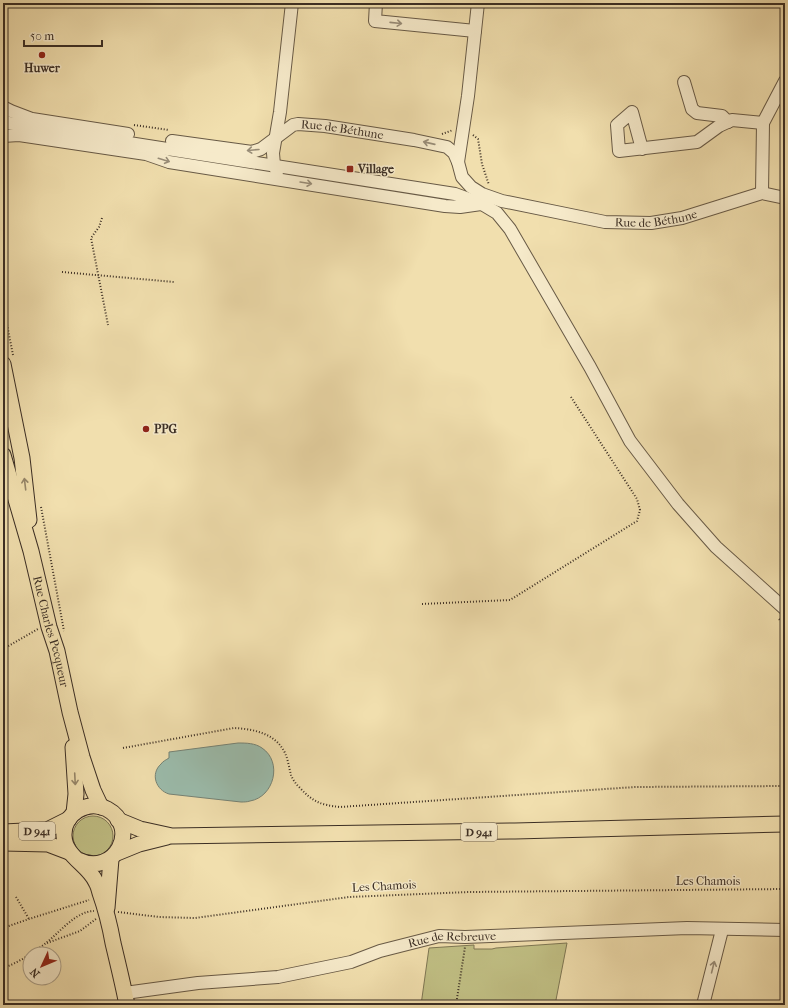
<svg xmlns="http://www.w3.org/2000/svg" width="788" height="1008" font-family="'IM FELL French Canon',serif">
<rect width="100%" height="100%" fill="#f1dfae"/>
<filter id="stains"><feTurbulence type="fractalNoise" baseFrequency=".005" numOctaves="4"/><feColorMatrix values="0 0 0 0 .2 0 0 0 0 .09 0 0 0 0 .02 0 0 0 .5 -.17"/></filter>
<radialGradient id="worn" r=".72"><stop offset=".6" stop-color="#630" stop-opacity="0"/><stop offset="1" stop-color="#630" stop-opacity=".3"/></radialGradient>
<path fill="#c1c085" stroke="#7e7754" d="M73 836a20 20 0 1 1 40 0a20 20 0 1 1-40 0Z
M567 943 555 1005H421L429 948 474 945V949H492L496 948Z"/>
<path fill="#9bbcac" stroke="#758376" d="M238 743C246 743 255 743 262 748 283 762 274 797 250 801 247 802 244 802 241 802L169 794C156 790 150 774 161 764 163 761 166 760 169 758V752Z"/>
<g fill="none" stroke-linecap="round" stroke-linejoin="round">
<g stroke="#685a46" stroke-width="14">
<g id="minor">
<path d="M376 3 375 21 475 31"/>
<path d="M684 82 692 109 697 113 722 116 728 122"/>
<path d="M3 107 11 111 32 119 128 134"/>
<path d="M3 120 9 123 46 130 455 194 482 204 497 213 510 229 590 367 630 441 678 504 716 547 785 609"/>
<path d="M3 136 19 135 146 154 169 162 445 206 460 207 481 204"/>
<path id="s1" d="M172 141 252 152 261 149 293 125 298 124 325 126 414 140 447 147 454 153 458 162 462 177 471 187 482 194 502 201 605 222 651 223 682 218 762 193 785 198"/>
<path d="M642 149 632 112 617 125 619 151 697 142 719 126 732 120 763 123"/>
<path d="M458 162 468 96 478 3"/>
<path d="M277 172 274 165 273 153 280 112 292 3"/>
<path d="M762 193 763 123 785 81"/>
<path id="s2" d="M125 993 198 983 278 977 351 962 380 951 439 936 465 937 687 928 785 930"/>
<path d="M703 1005 722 930"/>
</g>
</g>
<g stroke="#3b2e24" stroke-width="17">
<g id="major">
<path d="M3 364 22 458 29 520"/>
<path id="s3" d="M3 455 31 551 49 627 57 651 70 712 82 757 93 790 101 807"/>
<path d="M73 747 76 794 74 813"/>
<path d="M118 820 140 829 172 836 515 831 785 824"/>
<path d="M3 832 47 830 69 819"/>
<path d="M3 843 48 844 69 852"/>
<path d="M117 853 139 844 167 837"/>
<path d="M78 860C115 878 141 827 107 809 87 799 63 814 64 836 65 857 88 864 96 882 98 885 99 889 100 893 106 910 110 926 113 943 118 964 123 984 127 1005"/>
<path d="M107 908 111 859"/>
</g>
</g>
<path stroke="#3b2e24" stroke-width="2" stroke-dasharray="1 2" stroke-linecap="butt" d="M3 86 7 98
M134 125 169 130
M442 134 453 130
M473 135 478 139 482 164 489 185
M102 218 99 227 91 238 108 325
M62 272 174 282
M3 304 13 355
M41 507 64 631
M422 604 510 600 637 521 640 510 637 499 571 397
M779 619 785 625
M3 649 38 629
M123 748 234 728C253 729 274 733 284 751 288 758 289 768 291 775 293 780 296 784 300 788 313 802 321 805 340 807L635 787 785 786
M16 897 29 919
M118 912 159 917 195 918 349 897 470 892 785 889
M3 928 29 919 89 900
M47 943 80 931 96 919
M3 968C18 963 33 953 46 943 59 933 76 911 94 911
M456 1005 465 947"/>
<use href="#minor" stroke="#f6eaca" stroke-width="12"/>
<use href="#major" stroke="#f1dfae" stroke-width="15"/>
</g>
<defs><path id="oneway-shaft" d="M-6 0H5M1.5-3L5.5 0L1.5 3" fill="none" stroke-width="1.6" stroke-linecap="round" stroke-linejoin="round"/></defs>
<g stroke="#988c77">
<use href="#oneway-shaft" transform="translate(396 23) rotate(6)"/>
<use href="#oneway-shaft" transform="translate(429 143) rotate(-167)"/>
<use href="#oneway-shaft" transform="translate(253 150) rotate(175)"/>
<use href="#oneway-shaft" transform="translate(164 160) rotate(17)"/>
<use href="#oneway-shaft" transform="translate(306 183) rotate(9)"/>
<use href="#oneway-shaft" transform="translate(713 967) rotate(-76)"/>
</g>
<g stroke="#968669">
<use href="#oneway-shaft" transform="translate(25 484) rotate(-97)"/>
<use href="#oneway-shaft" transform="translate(75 779) rotate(87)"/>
</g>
<g fill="#8f2418" stroke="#f6eaca" stroke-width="1.5">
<circle cx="42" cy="55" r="4"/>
<rect x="346" y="165" width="8" height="8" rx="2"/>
<circle cx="146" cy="429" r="4"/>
</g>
<g text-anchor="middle" stroke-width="3" stroke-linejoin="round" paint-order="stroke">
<g fill="#f6eaca" stroke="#736656" stroke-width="1">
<rect x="19" y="822" width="36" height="18" rx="3"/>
<rect x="461" y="823" width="36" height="18" rx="3"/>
</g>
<g font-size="11" font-weight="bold" fill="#3b2e24">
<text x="37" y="835">D 941</text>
<text x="479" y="836">D 941</text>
</g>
<g font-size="12" font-weight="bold" fill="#3b2e24" stroke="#f6eaca" text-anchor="start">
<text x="42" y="72" text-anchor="middle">Huwer</text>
<text x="358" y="173">Village</text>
<text x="154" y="433">PPG</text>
</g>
<g font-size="12" fill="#3b2e24" stroke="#f6eaca">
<text dy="4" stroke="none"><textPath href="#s1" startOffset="180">Rue de Béthune</textPath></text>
<text dy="4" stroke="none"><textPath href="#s1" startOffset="525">Rue de Béthune</textPath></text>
<text dy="4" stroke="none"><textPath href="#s3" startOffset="183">Rue Charles Pecqueur</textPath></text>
<text x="708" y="885">Les Chamois</text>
<text transform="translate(384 886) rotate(-3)" y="4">Les Chamois</text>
<text dy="4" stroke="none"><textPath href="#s2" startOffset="333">Rue de Rebreuve</textPath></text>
</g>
</g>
<rect width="788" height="1008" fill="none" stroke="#f1dfae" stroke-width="16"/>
<rect x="4" y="4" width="780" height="1000" fill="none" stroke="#3b2e24" stroke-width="2"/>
<rect x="8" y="8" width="772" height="992" fill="none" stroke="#3b2e24"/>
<g transform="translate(42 966) rotate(226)"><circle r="19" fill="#f6eaca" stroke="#ab9f88"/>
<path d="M0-3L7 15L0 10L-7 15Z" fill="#8f2418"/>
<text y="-6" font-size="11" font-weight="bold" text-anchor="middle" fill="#3b2e24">N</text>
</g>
<path d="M24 40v6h78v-6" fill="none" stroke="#3b2e24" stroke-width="2"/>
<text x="30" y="40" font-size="12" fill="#3b2e24" stroke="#f6eaca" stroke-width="3" paint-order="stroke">50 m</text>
<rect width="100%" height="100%" filter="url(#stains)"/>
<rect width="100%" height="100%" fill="url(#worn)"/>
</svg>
